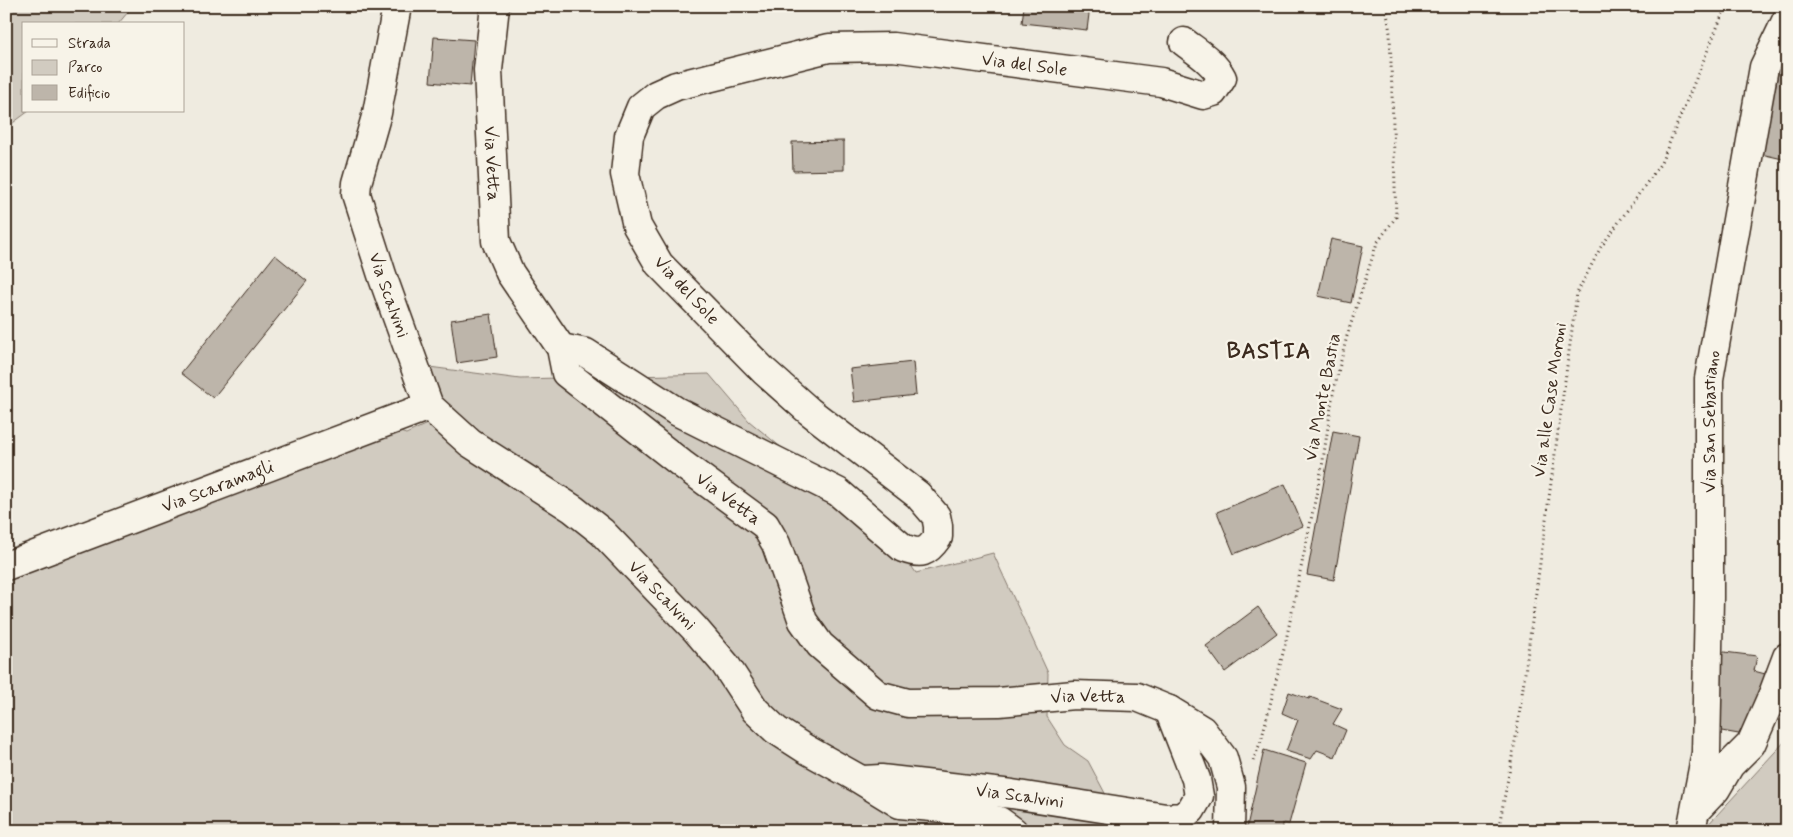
<svg xmlns="http://www.w3.org/2000/svg" width="1793" height="837" font-family="Mynerve,sans-serif">
<rect width="100%" height="100%" fill="#efebe0"/>
<filter id="ink" filterUnits="userSpaceOnUse"><feTurbulence type="fractalNoise" baseFrequency=".02" numOctaves="2"/><feDisplacementMap in="SourceGraphic" scale="10" xChannelSelector="R" yChannelSelector="G"/><feConvolveMatrix kernelMatrix="1 2 1 2 8 2 1 2 1" color-interpolation-filters="sRGB"/></filter>
<g filter="url(#ink)">
<path fill="#d1cbc0" stroke="#867a6f" d="M6 6H133L118 24H24V111H29L6 128Z
M414 365 520 379 709 374 749 421 895 541 916 573 993 553 1048 673 1047 717 1065 745 1088 761 1107 797 1109 831H6V571L383 426 406 434 431 422Z
M1787 739V831H1704V829Z"/>
<path fill="#bdb5aa" stroke="#3b2a1e" d="M1024 6H1090L1087 30 1022 23Z
M434 37 474 40 470 86 430 82Z
M1787 44V160L1761 154 1781 60Z
M844 141V170L793 171 792 142Z
M1331 239 1363 246 1351 303 1318 296Z
M275 255 307 281 213 398 181 373Z
M491 314 497 357 457 363 451 320Z
M913 362 916 395 854 402 850 369Z
M1333 431 1359 436 1334 580 1307 575Z
M1285 484 1303 526 1234 554 1217 512Z
M1258 607 1277 633 1225 672 1206 646Z
M1716 651 1757 656 1754 671 1769 675 1750 736 1716 730Z
M1289 692 1309 699 1310 697 1342 709 1333 724 1346 730 1335 757 1317 750 1311 759 1286 751 1298 720 1282 713Z
M1264 750 1306 763 1289 824 1283 823 1281 831H1246Z"/>
<g fill="none" stroke-linecap="round" stroke-linejoin="round">
<g stroke="#3b2a1e" stroke-width="31">
<g id="street">
<path id="s1" d="M397 6 377 113 357 183 356 194 383 278 429 406 470 443 573 509 602 532 695 629 725 664 755 710 776 730 804 748 861 780 900 804 943 808 999 821 1013 831"/>
<path id="s2" d="M495 6 488 70 496 241 510 273 561 348 566 373 682 464 765 525 776 544 803 621 820 645 878 695 908 703 999 702 1074 695 1137 697 1169 710 1202 730 1223 758 1231 787 1230 831"/>
<path id="s3" d="M561 348 586 353 676 411 838 492 903 548C921 555 927 553 938 537V526L936 516 918 495 809 411 764 371 659 264 637 226 625 174 629 136 641 107 656 95 676 86 829 48 893 47 1161 82 1203 95 1213 92 1222 78C1214 62 1197 52 1184 42"/>
<path id="s4" d="M6 566 429 406"/>
<path id="s5" d="M863 780 881 779 1012 794 1166 818 1182 817 1191 810 1199 796 1196 779 1169 710"/>
<path d="M1697 809 1716 789 1730 765 1751 744 1773 694 1787 657"/>
<path id="s6" d="M1691 831 1706 753 1709 598V379L1764 67 1787 19"/>
</g>
</g>
<path stroke="#3b2a1e" stroke-width="3" stroke-dasharray="1 4" stroke-linecap="butt" d="M1253 761 1261 741 1285 645 1322 467 1333 393 1347 336 1377 243 1396 217 1390 33 1386 6
M1498 831 1517 731 1577 293 1601 247 1661 163 1726 6"/>
<use href="#street" stroke="#f7f3e8" stroke-width="28"/>
</g>
</g>
<g text-anchor="middle" stroke-width="4.5" stroke-linejoin="round" paint-order="stroke">
<g font-size="18" fill="#3b2a1e" stroke="#f7f3e8">
<text dy="6" stroke="none"><textPath href="#s3" startOffset="1400">Via del Sole</textPath></text>
<text dy="6" stroke="none"><textPath href="#s2" startOffset="158">Via Vetta</textPath></text>
<text transform="translate(687 290) rotate(47)" y="6">Via del Sole</text>
<text dy="6" stroke="none"><textPath href="#s1" startOffset="299">Via Scalvini</textPath></text>
<text transform="translate(1322 397) rotate(-79)" y="6">Via Monte Bastia</text>
<text transform="translate(1549 400) rotate(-82)" y="6">Via alle Case Moroni</text>
<text dy="6" stroke="none"><textPath href="#s6" startOffset="411">Via San Sebastiano</textPath></text>
<text dy="6" stroke="none"><textPath href="#s4" startOffset="226">Via Scaramagli</textPath></text>
<text dy="6" stroke="none"><textPath href="#s2" startOffset="592">Via Vetta</textPath></text>
<text dy="6" stroke="none"><textPath href="#s1" startOffset="719">Via Scalvini</textPath></text>
<text dy="6" stroke="none"><textPath href="#s2" startOffset="1058">Via Vetta</textPath></text>
<text dy="6" stroke="none"><textPath href="#s5" startOffset="158">Via Scalvini</textPath></text>
</g>
<g font-size="22" font-weight="bold" letter-spacing="1" fill="#3b2a1e" stroke="#f7f3e8">
<text x="1269" y="358">BASTIA</text>
</g>
</g>
<rect width="1793" height="837" fill="none" stroke="#f7f3e8" stroke-width="25"/>
<rect x="12" y="12" width="1768" height="812" fill="none" stroke="#3b2a1e" stroke-width="2" filter="url(#ink)"/>
<rect x="22" y="22" width="162" height="90" fill="#f7f3e8" stroke="#aca397"/>
<rect x="32" y="39" width="25" height="8" fill="#f7f3e8" stroke="#aca397"/>
<text x="68" y="48" font-size="15" fill="#3b2a1e">Strada</text>
<rect x="32" y="60" width="25" height="15" fill="#d1cbc0" stroke="#aca397"/>
<text x="68" y="72" font-size="15" fill="#3b2a1e">Parco</text>
<rect x="32" y="85" width="25" height="15" fill="#bdb5aa" stroke="#aca397"/>
<text x="68" y="98" font-size="15" fill="#3b2a1e">Edificio</text>
</svg>
